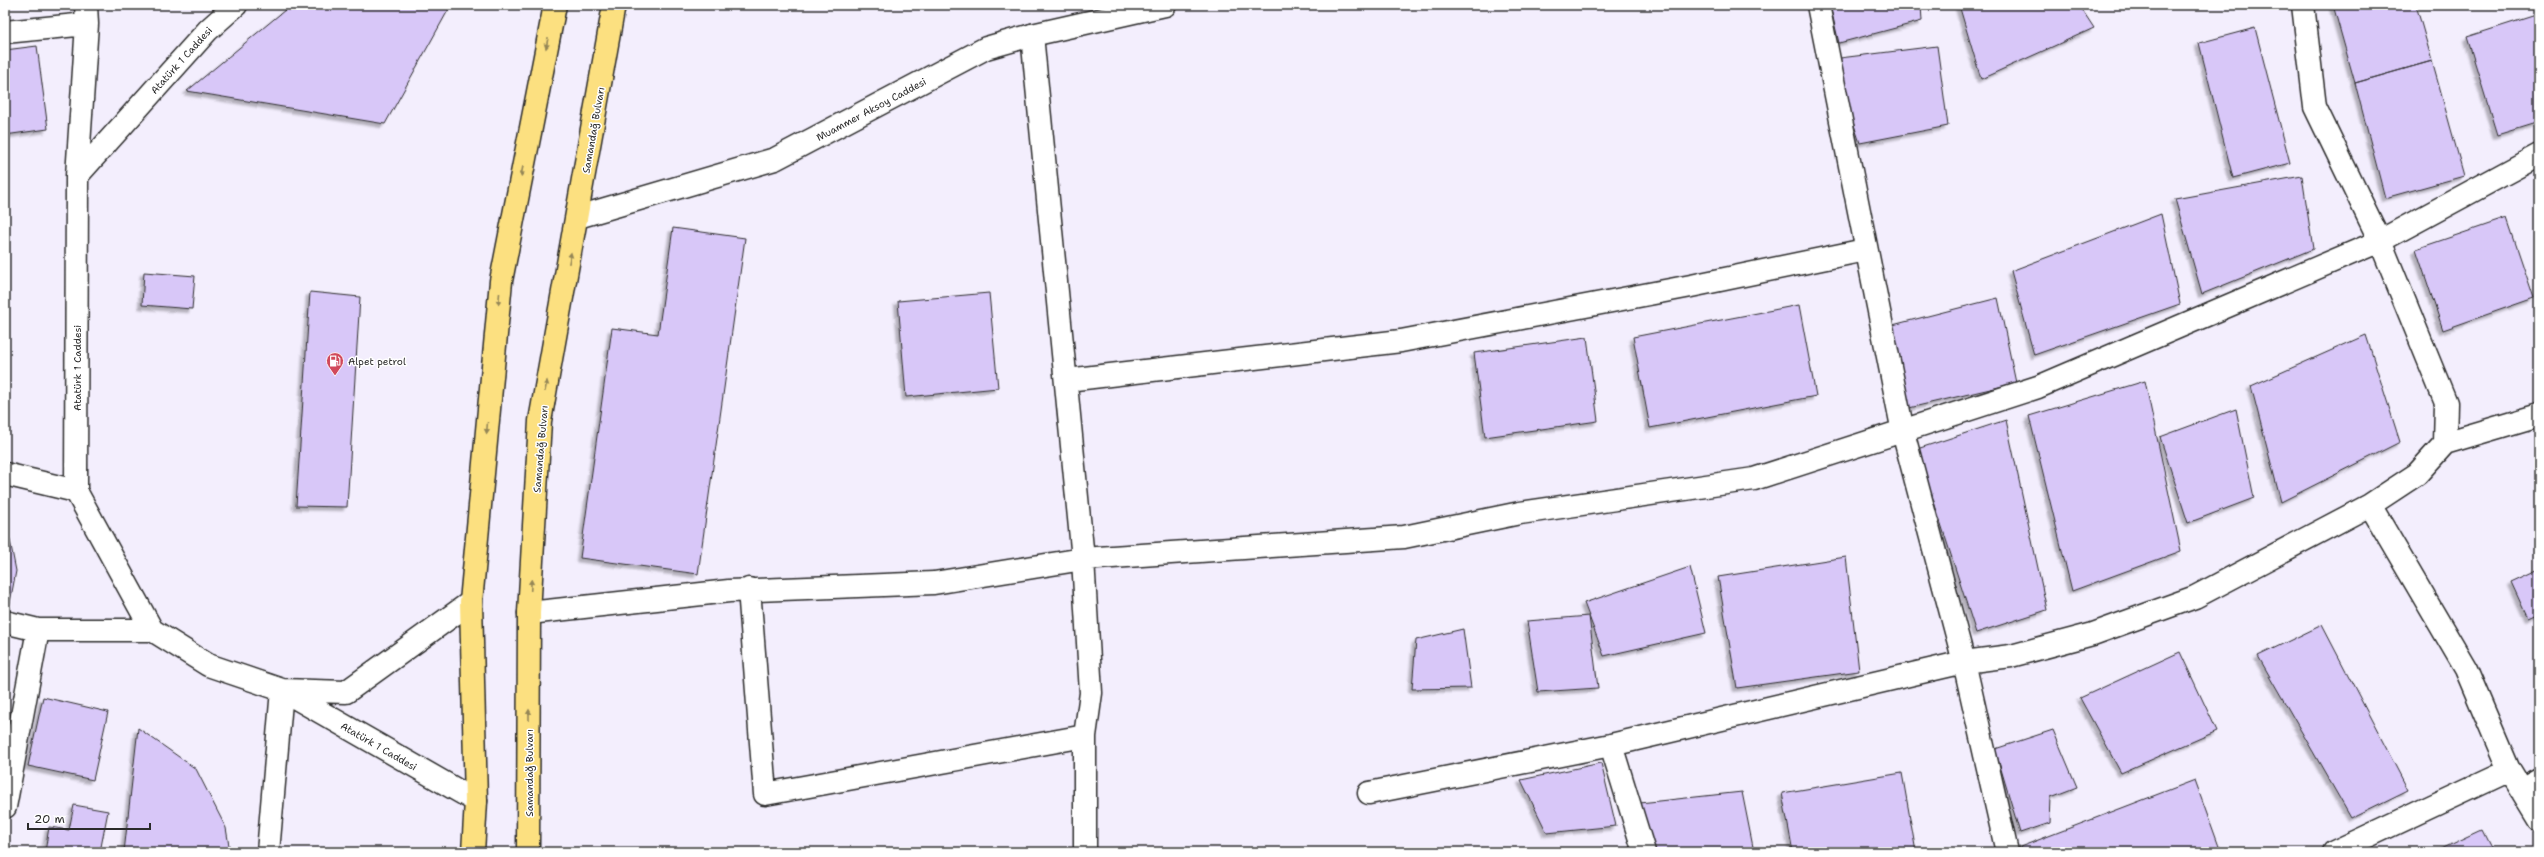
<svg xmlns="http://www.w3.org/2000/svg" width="2544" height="857" font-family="'Shantell Sans',sans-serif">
<defs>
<filter id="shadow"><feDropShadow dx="-3.5" dy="3.5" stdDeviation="1" flood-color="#0004"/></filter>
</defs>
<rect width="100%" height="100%" fill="#f3eefd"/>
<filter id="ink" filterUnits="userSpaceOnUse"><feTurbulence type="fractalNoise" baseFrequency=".025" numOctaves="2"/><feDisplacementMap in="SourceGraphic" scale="8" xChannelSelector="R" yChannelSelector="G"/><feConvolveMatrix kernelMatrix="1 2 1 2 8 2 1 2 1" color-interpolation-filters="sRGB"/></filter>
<g filter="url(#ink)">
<path fill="#d8c7f8" stroke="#2b2b2b" filter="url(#shadow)" d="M291 5H451L385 124 187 91Z
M1830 5H1921L1922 21 1839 43Z
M1959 5H2079L2094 28 1981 79Z
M2333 5H2416L2432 61 2355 83Z
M2539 14V122L2497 135 2467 37Z
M2255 28 2290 163 2233 178 2199 43Z
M37 46 48 129 5 135V50Z
M1937 46 1948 126 1860 143 1832 59Z
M2432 61 2464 176 2385 198 2355 83Z
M2302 176 2313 249 2202 294 2175 199Z
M2161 214 2180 304 2034 355 2011 271Z
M2507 218 2534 298 2443 330 2416 249Z
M673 228 745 238 698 574 580 558 612 328 658 334Z
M144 272 195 276 192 309 142 305Z
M310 292 360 297 347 507 296 506Z
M989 293 998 388 906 397 898 301Z
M1998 298 2016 383 1909 408 1881 328Z
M1799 305 1816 396 1650 428 1633 337Z
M2366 335 2400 442 2281 502 2251 386Z
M1587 337 1598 421 1485 437 1474 353Z
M2145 381 2181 551 2072 591 2029 416Z
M2236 409 2254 498 2188 523 2160 437Z
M2006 420 2047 610 1976 633 1917 449Z
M5 515 16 571 8 613 5 612Z
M1846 557 1859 671 1737 688 1718 577Z
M1690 567 1706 633 1604 656 1584 603Z
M2539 569V614L2528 619 2511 582Z
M1589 616 1598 688 1538 692 1527 621Z
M2322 625 2408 790 2351 818 2258 656Z
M1463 629 1471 688 1412 689 1416 640Z
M2180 652 2217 731 2121 773 2080 698Z
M43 697 108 712 93 780 28 766Z
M138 728 196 769 226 828 230 852H124Z
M2053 730 2077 787 2051 797 2050 823 2020 833 1995 749Z
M1601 763 1616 826 1547 833 1521 780Z
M1902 773 1916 852H1793L1782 793Z
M2195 780 2221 852H2022L2020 847Z
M1742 792 1754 852H1649L1640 803Z
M74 805 108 811 100 852H45L49 827 69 830Z
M2482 830 2493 852H2435Z"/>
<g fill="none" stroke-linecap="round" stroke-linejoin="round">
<g stroke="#2b2b2b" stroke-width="25">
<path id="minor" d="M86 5 87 24 77 176 76 491 152 630 208 665 282 690 346 692 471 602
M1818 5 1903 432 1964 662 2007 852
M5 32 87 24
M1032 35 1083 559 1091 693 1085 736V852
M77 176 208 30 236 5
M1067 380 1401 341 1691 286 1865 250
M2445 443 2539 415
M5 474 76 491
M2370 505 2466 669 2509 770 2539 819
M749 589 765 794 1085 736
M529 613 729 591 934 583 1083 559 1404 537 1520 513 1754 479 2038 387 2380 241 2539 155
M5 622 38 630H152
M1611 745 1644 852
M2521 790 2539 780
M1369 793 1611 745 1964 662 2011 656 2093 634 2195 597 2370 505 2417 474 2445 443 2446 403 2380 241 2315 107 2303 5
M5 807 38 630
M268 852 282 690 476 801
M2334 852 2509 770"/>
</g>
<g stroke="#2b2b2b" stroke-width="25">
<path id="tertiary" d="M578 217 775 159 986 48 1032 35 1165 5"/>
</g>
<g stroke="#2b2b2b" stroke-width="25">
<path id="trunk" d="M473 852 476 801 471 602 501 281 555 5
M528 852 529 613 540 421 614 5"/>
</g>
<use href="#minor" stroke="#fff" stroke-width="22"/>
<use href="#tertiary" stroke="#fff" stroke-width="22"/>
<use href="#trunk" stroke="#fce080" stroke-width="22"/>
</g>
<defs><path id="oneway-solid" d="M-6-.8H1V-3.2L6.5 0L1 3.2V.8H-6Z"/></defs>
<g fill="#948656">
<use href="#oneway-solid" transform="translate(547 43) rotate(101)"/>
<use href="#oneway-solid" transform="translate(522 171) rotate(101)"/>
<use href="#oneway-solid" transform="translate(570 258) rotate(-79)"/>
<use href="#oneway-solid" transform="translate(499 299) rotate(95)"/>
<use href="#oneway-solid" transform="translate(546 386) rotate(-79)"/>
<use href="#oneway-solid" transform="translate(487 428) rotate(95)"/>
<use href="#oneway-solid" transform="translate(531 585) rotate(-87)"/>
<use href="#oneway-solid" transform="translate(529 715) rotate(-90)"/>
</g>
</g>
<defs>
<g id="fuel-pin" transform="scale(0.9)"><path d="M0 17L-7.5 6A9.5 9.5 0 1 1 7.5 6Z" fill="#d1495b" stroke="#fff"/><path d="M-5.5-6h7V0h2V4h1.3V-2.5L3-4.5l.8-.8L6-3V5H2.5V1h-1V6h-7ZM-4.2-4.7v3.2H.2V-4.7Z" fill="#fff"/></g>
</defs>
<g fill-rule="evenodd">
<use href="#fuel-pin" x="335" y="361"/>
</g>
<g text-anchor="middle" stroke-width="3" stroke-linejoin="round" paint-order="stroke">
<g font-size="10" fill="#2b2b2b" stroke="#fff">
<text transform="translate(181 60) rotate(-48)" y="4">Atatürk 1 Caddesi</text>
<text transform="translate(871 109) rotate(-28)" y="4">Muammer Aksoy Caddesi</text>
<text transform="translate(593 130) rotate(-80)" y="4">Samandağ Bulvarı</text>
<text transform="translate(77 368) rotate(-90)" y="4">Atatürk 1 Caddesi</text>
<text transform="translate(540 449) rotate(-85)" y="4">Samandağ Bulvarı</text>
<text transform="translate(379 746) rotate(30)" y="4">Atatürk 1 Caddesi</text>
<text transform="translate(529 773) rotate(-90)" y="4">Samandağ Bulvarı</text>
</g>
<g font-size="10" fill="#2b2b2b" stroke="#fff" text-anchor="start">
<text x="348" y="365">Alpet petrol</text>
</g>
</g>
<rect width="2544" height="857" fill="none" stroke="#fff" stroke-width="20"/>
<rect x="10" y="10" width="2524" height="837" fill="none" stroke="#2b2b2b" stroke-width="1.5" filter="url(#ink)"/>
<path d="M28 823v6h122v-6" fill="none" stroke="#2b2b2b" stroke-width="2"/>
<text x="34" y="823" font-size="12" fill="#2b2b2b" stroke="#ffffff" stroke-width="3" paint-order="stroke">20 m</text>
</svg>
